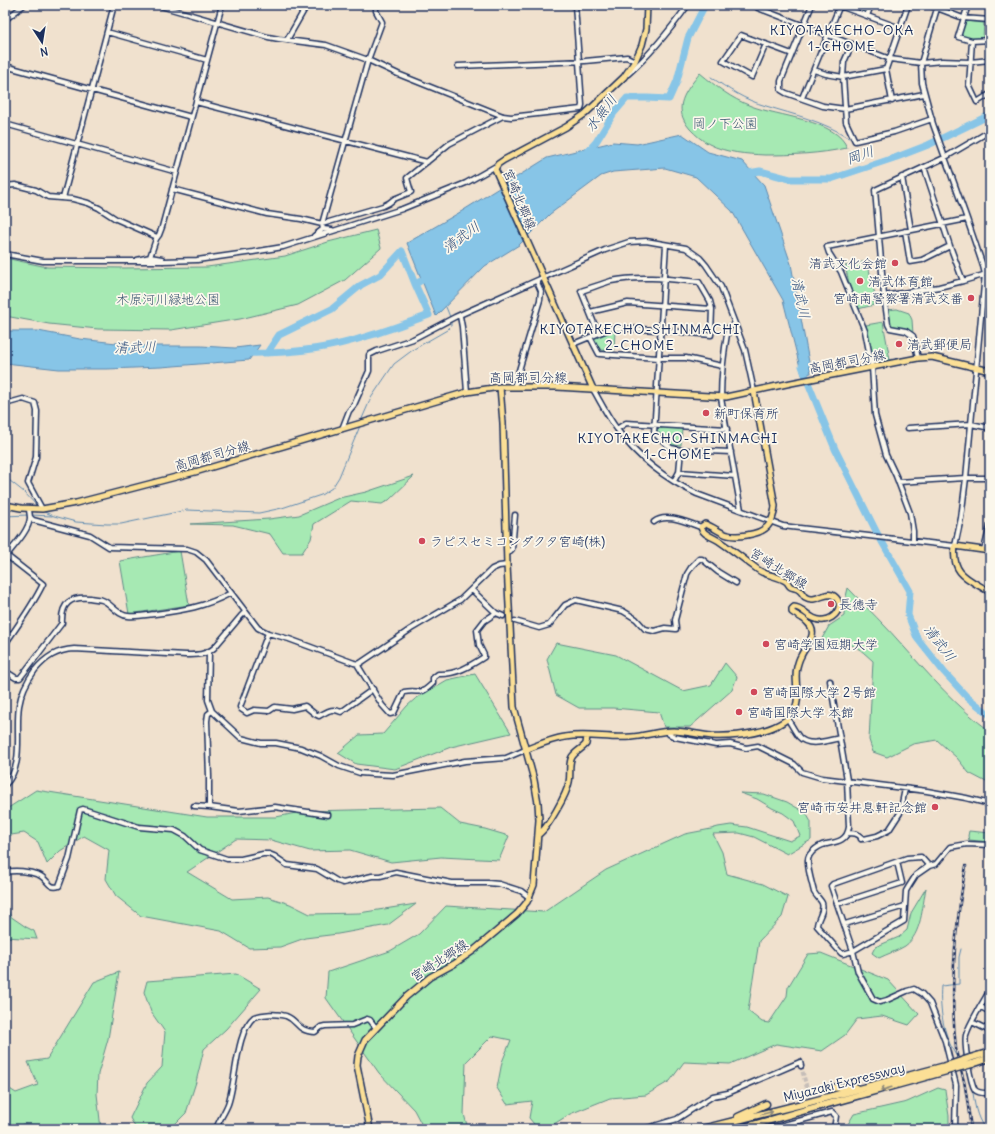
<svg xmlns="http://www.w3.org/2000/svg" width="995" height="1134" font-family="Delius,'Klee One',sans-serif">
<rect width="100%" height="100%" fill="#f0e1ce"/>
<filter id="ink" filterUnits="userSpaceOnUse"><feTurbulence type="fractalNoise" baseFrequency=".025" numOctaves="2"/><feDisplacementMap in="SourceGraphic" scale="8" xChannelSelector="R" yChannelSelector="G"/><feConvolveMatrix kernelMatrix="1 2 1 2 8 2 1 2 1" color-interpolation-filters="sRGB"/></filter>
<g filter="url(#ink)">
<path fill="#a6e9b3" stroke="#608c88" d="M844 5H869L866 13Z
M965 21 984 23 983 38 972 39 960 36Z
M700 73C717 87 730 98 751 106 776 116 838 120 847 148 819 154 793 155 765 155 746 154 726 153 709 144 701 140 696 135 690 129 671 107 686 91 700 73Z
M376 230 381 248 345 280 298 305 240 319 171 330 98 329 49 324 5 316V258L47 267 124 268 207 267 285 256 328 242Z
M867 261 875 295 872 296 874 305 858 309 856 299 853 300 845 266Z
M897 309 909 313 912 320 913 334 891 327 887 310Z
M883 322 890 360 874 363 866 325Z
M609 331H615L614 351 600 350 593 337Z
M656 425 682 427 681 445H672L656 430Z
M414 476 389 500 382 504 351 501 314 524 311 539 302 553H283L270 534 233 525 190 524 269 519 299 515 339 498 366 492Z
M180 551 189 605 129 614 120 561Z
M848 588C867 608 887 627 905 648 931 677 958 708 990 731V784L969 773 957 758 937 740 913 744 887 757 873 752 869 740 873 661C865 654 857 645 846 644 835 643 830 646 820 642L829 626 844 616V605Z
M556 643 616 655 683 691 711 685 725 663 737 677 732 690 690 727H664L659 712 613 708H579L556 695 547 659Z
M475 674 511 733 451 747 395 769 356 764 338 753 359 735 383 734 407 706 415 699 447 680Z
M36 790 207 817H276L306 811 440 808 460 824 485 829 509 836 499 860 441 857 391 862 350 850 310 851 271 840 236 839 187 872 232 899 268 897 290 904 310 914 359 913 416 904 388 925 338 934 305 938 280 947 249 948 221 931 141 916 116 896 106 879 109 850 84 836 60 851 47 864 38 842 24 833 5 836V810Z
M740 793 764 794 787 802 806 813 811 822V840L787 854 754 837 739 833 713 834 722 852 727 874 763 884 788 897 782 917 759 941 748 1011 762 1022 769 1023 787 996 788 987 808 954 821 953 888 980 919 1014 909 1025 882 1016 857 1019 845 1035 822 1051 776 1044 730 1064 684 1062 670 1081 646 1095 610 1098 570 1114 546 1129H538L529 1118 532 1101 507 1104 497 1088 502 1062 511 1040 492 1036 466 1062 464 1114 468 1129H424L414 1110 379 1073 326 998 328 972 390 951 419 934 446 906 544 912 606 870 685 834 711 829 718 827 731 825 747 827 790 841 800 836 794 821 783 813 772 808 757 799Z
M969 831 990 833V842L969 840 968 836Z
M926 888C922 907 922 934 905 946 897 951 887 954 879 958L872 953 875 947 899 937 907 930 911 913Z
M5 900 10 916 26 927 34 931 37 939 5 937Z
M119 972 108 1039 98 1074 97 1094 101 1129H54L52 1127 22 1124 23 1129H5V1086L16 1093 38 1085 28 1062 47 1059 94 982Z
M236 974 261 989 226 1029 204 1049 196 1082 186 1113 170 1129H136L130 1118 147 1083 162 1067 165 1032 151 1012 144 992 147 981Z
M938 1088 945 1090 949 1116V1129H845L854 1114 907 1102Z"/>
<path fill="#87c5e7" stroke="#5c89b0" d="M682 134 708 152 742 161 764 185 791 264 811 373 802 375 783 300 732 211 696 177 665 168 613 172 601 176 550 214 519 245 485 266 436 316 407 243 462 211 547 158 613 142 637 144Z
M5 331H38L80 339 144 346H201L235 348 260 345 249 360 161 367 107 369H59L5 363Z"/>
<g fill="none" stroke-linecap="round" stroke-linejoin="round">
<path stroke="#5c89b0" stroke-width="1" d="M711 77C728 89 745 100 766 106 795 115 823 121 849 138
M446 307 450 317
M361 421 371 398 394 364 414 349 447 330 451 326V320
M5 477 24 492 38 507
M42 511 54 516 76 522 107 524H121L187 510 259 513 282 508 321 495 332 488 339 477 360 426
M31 515 52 516
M5 516 28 515
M959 1060C944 1039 939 1011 941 986L959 984V957L961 949
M965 1069 968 1075
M972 1087C975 1104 975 1115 985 1129"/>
<path stroke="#87c5e7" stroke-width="7" d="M585 154 596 142 614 113 627 98H647L669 99 677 81 688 38 705 5
M743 174 760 171 790 179H831L897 157 928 145 990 115
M244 353C285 354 329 349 368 336 389 330 409 322 429 315L415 284 430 276
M267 353 279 335 332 309 361 285 380 275 402 251 415 284
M802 366 809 385 835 449 877 533 910 591 908 615 917 638 944 672 967 697 990 715"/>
<path stroke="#c5bdb8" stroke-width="4" stroke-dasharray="4 2" stroke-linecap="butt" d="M801 1066 814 1114"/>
<g stroke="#1b2f5e" stroke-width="7">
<path id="minor" d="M157 5 268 37 279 39 326 45 368 60 398 74 503 116 511 117 581 109
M575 5 582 105 581 109
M760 5 758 8 890 59 921 63 942 61 970 62 990 60
M812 5 781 81V90L786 93 823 106 845 109 924 94
M929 5 963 18 990 20
M968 5 958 37 972 41 990 40
M840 6 900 28
M867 16 871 5
M5 20 24 5
M107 32 207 60
M287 40 307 5
M972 41 969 85 977 102 990 94
M766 44 752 77 723 61 741 35 792 54
M852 44 844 62 843 77 846 122 855 141 894 132 932 119
M5 66 191 117
M458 66 585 61 627 57 635 61
M814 70 826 74 843 77 886 69
M628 74C651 54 670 30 688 5
M802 98 840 5
M892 101 886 69 908 5
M196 102 427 162
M5 124 177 172
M924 167 950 246 963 281
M902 177 911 230
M5 186 15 185 24 187 36 190 48 197 73 199 88 203 99 208 116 219 157 237
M172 189 267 214 301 219 322 224 383 206 389 203 394 199 411 192 407 178 449 144 503 116
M63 198 114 5
M323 229 322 224 368 60 382 22 376 11V5
M905 231 910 262 922 260 950 246
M314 236 323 229 332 230
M666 245 654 433 671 448 681 450 731 452
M5 254 43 261H163L197 260 253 252 283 247 402 209 466 183 496 166
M150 257 156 239 159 235 162 227 222 5
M137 260 150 257 162 259 163 261
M884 296 939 287 963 281 990 273
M590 312 628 303 712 309
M460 316 462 327 467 392
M735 324 728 328C724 351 721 374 721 398L741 510
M590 337 599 354 658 358H686L722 366
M573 344 612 328 660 330 711 335 712 309 710 301 699 282C670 279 640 275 611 281 601 284 591 288 581 291L598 333
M918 358 913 336 906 331 890 328 888 324 884 296 875 190 944 158 990 131
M514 387 540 300 541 291 537 282
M593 389C601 403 608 417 617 429 636 457 667 480 697 494L783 526 791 527 955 546 961 518 966 478 985 274 983 266 967 219 933 124 922 83 921 63 938 5
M5 404 23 399 35 403 37 411 36 457 28 483 42 509
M908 428 971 424 990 428
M342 429 349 411 354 405 369 371V355L377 351 413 339 455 317 605 250 629 242 646 241 686 248 700 258 706 265 721 287 745 350 754 391
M617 429 626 423 727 429
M679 472 735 476
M674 481 679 472 681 450
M898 482 966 478H990
M30 517 33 520 90 535 109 547 187 549 196 552 206 560 258 628 268 633 289 639 354 663 359 664 362 662 411 629 460 600 492 569 499 566 507 565
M654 522C666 512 688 523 701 527
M913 541V531L910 513 896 476 886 455 875 415 872 367 865 331 841 272 829 253 827 247 967 219
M984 550 990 525
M507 554 512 549 515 515
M6 556C13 547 29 531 30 518 30 515 29 512 29 508
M472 590 496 613 503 616
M515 621 539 628 549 625 565 605 576 600 623 611 636 619 645 629 654 631 665 628 676 629 675 620 687 574 692 566 699 559H702L718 572 736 583
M268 633 240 707 241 709 247 713 254 710 269 711 275 707 292 709 305 706 315 714 319 716C327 712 332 707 341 712L373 689
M5 644C19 624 33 605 43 584L6 555
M209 652 208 700 212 711 241 738 261 743H276L301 748 321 756 339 766 360 773 373 774 393 775 465 761 506 758 525 750
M357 664 382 705 390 714 394 713 404 692C420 689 419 697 433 683V678L438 674C456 675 470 666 484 657V655L479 645 477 630 484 621 496 613
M5 671 16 678H20L62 623C61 603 71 596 90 598 94 599 99 599 102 600 111 603 118 616 128 616 137 617 146 615 155 614 184 610 205 607 231 593
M830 681 847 780 849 827C847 841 837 842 826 844 820 845 816 848 812 852 810 854 808 857 808 860 807 868 812 883 814 892 816 896 820 899 822 903 825 912 817 918 817 926L841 953 843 954 853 951 904 921 906 891 909 886 916 875 929 866 936 864 950 847 967 844 990 845
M787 718C791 724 795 732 799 737 809 748 828 740 840 738
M668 731 669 734 675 737 716 745 730 744 746 748 758 746 794 764 802 772 822 778 927 791 966 798 990 804
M5 785C25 765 15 732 19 706 21 693 27 681 35 670 46 657 57 650 74 649L186 655C196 655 206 655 214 648L241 616 245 612
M194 806 209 807 239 811 275 807 328 815
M209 807V776L207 721 208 714 212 711
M848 833C854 833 857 833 862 838L861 839
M862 838 864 839 877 836 889 830 900 813 905 789
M929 866 921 857 907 858 833 884 831 886 853 951 858 972 873 999 880 1002 887 1000 907 991 914 989 922 994 930 1003 945 1041 956 1085 955 1129
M5 872C15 870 29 871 39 875 47 878 49 890 59 886L69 859 80 810 83 809 139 827 174 830 185 836 200 850 227 859H241L263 854H269L274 856 287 865 317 869 337 881 343 883 372 876H380L396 872 452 883H488L499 884 521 891 530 898
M837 904 902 883 897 862
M845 924 905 906
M990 990C983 1002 970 1022 966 1035 964 1044 970 1082 975 1090 979 1094 985 1093 990 1093
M981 1007 990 1012
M972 1022 990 1031
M216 1129C219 1120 225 1112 228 1104 236 1082 236 1031 254 1017 263 1014 277 1013 286 1016 299 1021 296 1031 315 1032L321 1027 325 1026 352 1025 367 1019 370 1020 376 1028
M644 1129 677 1119 713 1096 728 1093 800 1062 801 1066
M769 1129 832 1112 836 1116 834 1129"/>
</g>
<g stroke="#1b2f5e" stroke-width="8">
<path id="major" d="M593 389 495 169 498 164 504 160 566 127 585 114 624 77 635 61 642 45 646 29 647 5
M5 505 21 508 42 509 76 503 195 472 467 392 500 387H557L726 397 791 383 918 358 932 357 990 371
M990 551 955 546C951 575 969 579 990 592
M525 750C538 745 551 739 565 737 587 733 609 739 631 737 645 736 659 731 673 731 686 731 699 735 712 736 735 737 777 733 792 714 803 700 793 683 797 667 798 663 799 659 801 656 806 644 820 634 807 622 803 617 797 616 792 612V609L794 607C804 607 810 622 824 620 835 619 846 605 834 596 826 590 816 604 805 597 803 595 802 592 799 590 797 588 793 588 791 587 789 586 788 583 787 582 781 577 771 576 764 573 758 571 754 566 749 563 739 555 729 548 719 541 713 537 702 534 701 527L705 524C714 527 720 533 728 535 735 537 741 536 747 535 766 532 773 525 775 506L754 391
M538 835C548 828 567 794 569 782 571 774 568 764 572 757 575 752 582 749 586 744L587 736
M370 1129 357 1065 358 1056 365 1040 406 997 430 977 454 964 473 951 517 914 527 902 534 885 539 820 538 803 534 780 514 707 507 565 503 423 500 387"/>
</g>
<g stroke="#1b2f5e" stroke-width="9">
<path id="highway" d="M970 1058 990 1052
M972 1064 990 1058
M827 1088 855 1087
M738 1117 766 1104
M702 1129 802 1104 949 1065
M740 1129C809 1108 880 1090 950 1070"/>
</g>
<use href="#minor" stroke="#fbf7ec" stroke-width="4"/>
<use href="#major" stroke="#fbdf96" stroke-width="5"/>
<use href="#highway" stroke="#fbdf96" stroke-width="6"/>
<g stroke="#1b2f5e" stroke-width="2.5">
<path id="rail" d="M966 866C955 926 949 987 956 1048 957 1059 961 1070 964 1081 967 1097 969 1113 971 1129"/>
</g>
<use href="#rail" stroke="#fbf7ec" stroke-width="1" stroke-dasharray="3" stroke-linecap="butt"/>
<g stroke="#1b2f5e" stroke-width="9" stroke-linecap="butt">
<path id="highway-bridge" d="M949 1065 970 1058
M950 1070 972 1064"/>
</g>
<use href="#highway-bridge" stroke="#fbdf96" stroke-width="6"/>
</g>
<defs><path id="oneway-shaft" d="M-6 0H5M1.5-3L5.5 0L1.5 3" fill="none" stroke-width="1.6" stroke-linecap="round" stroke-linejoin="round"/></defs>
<g stroke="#8b877a">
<use href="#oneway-shaft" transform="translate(886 1089) rotate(164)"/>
<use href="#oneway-shaft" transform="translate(767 1113) rotate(-14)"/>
</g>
</g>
<g fill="#d1495b" stroke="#fbf7ec" stroke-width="1.5">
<circle cx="895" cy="263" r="4"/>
<circle cx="860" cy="281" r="4"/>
<circle cx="971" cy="298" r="4"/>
<circle cx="899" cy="344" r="4"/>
<circle cx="706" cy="413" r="4"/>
<circle cx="422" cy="541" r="4"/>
<circle cx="831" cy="604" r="4"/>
<circle cx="766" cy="644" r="4"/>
<circle cx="754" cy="692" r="4"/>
<circle cx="739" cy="712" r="4"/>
<circle cx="935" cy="807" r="4"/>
</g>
<g text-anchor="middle" stroke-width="3.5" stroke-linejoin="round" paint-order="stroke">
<g font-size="13" fill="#37546f" stroke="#fbf7ec">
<text x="725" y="128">岡ノ下公園</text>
<text x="168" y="304">木原河川緑地公園</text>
</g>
<g font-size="13" fill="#1b2f5e" stroke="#fbf7ec">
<text transform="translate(520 199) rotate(67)" y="5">宮崎北郷線</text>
<text transform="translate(847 361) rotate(-11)" y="5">高岡都司分線</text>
<text x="528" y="382">高岡都司分線</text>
<text transform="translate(212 455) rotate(-16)" y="5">高岡都司分線</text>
<text transform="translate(779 568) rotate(32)" y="5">宮崎北郷線</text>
<text transform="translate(439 960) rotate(-33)" y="5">宮崎北郷線</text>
<text transform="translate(844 1082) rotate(-14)" y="5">Miyazaki Expressway</text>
</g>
<g font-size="13" fill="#1b2f5e" stroke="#fbf7ec" text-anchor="start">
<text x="887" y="268" text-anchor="end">清武文化会館</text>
<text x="868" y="286">清武体育館</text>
<text x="963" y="303" text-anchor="end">宮崎南警察署清武交番</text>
<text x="907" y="349">清武郵便局</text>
<text x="714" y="418">新町保育所</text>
<text x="430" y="546">ラピスセミコンダクタ宮崎(株)</text>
<text x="839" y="609">長徳寺</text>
<text x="774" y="649">宮崎学園短期大学</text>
<text x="762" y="697">宮崎国際大学 2号館</text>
<text x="747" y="717">宮崎国際大学 本館</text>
<text x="927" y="812" text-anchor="end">宮崎市安井息軒記念館</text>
</g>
<g font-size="14" letter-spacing="1" fill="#1b2f5e" stroke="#fbf7ec">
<text x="842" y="35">KIYOTAKECHO-OKA<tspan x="842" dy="16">1-CHOME</tspan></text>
<text x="640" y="334">KIYOTAKECHO-SHINMACHI<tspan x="640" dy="16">2-CHOME</tspan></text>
<text x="678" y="443">KIYOTAKECHO-SHINMACHI<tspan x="678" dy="16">1-CHOME</tspan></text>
</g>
<g font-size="14" font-style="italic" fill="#365480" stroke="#fbf7ec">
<text transform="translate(601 113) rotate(-53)" y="5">水無川</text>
<text transform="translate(860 155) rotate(-19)" y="5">岡川</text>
<text transform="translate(461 237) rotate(-36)" y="5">清武川</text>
<text transform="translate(801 298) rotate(78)" y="5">清武川</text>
<text transform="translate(135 347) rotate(-2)" y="5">清武川</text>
<text transform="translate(940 643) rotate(53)" y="5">清武川</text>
</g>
</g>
<rect width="995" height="1134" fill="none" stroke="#fbf7ec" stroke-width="20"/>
<rect x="10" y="10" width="975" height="1114" fill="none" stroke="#1b2f5e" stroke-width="1.5" filter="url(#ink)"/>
<g transform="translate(42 42) rotate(168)" stroke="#fbf7ec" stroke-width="3" paint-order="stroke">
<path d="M0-3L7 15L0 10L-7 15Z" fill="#1b2f5e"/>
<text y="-6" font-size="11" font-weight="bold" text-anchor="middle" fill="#1b2f5e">N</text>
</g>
</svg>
